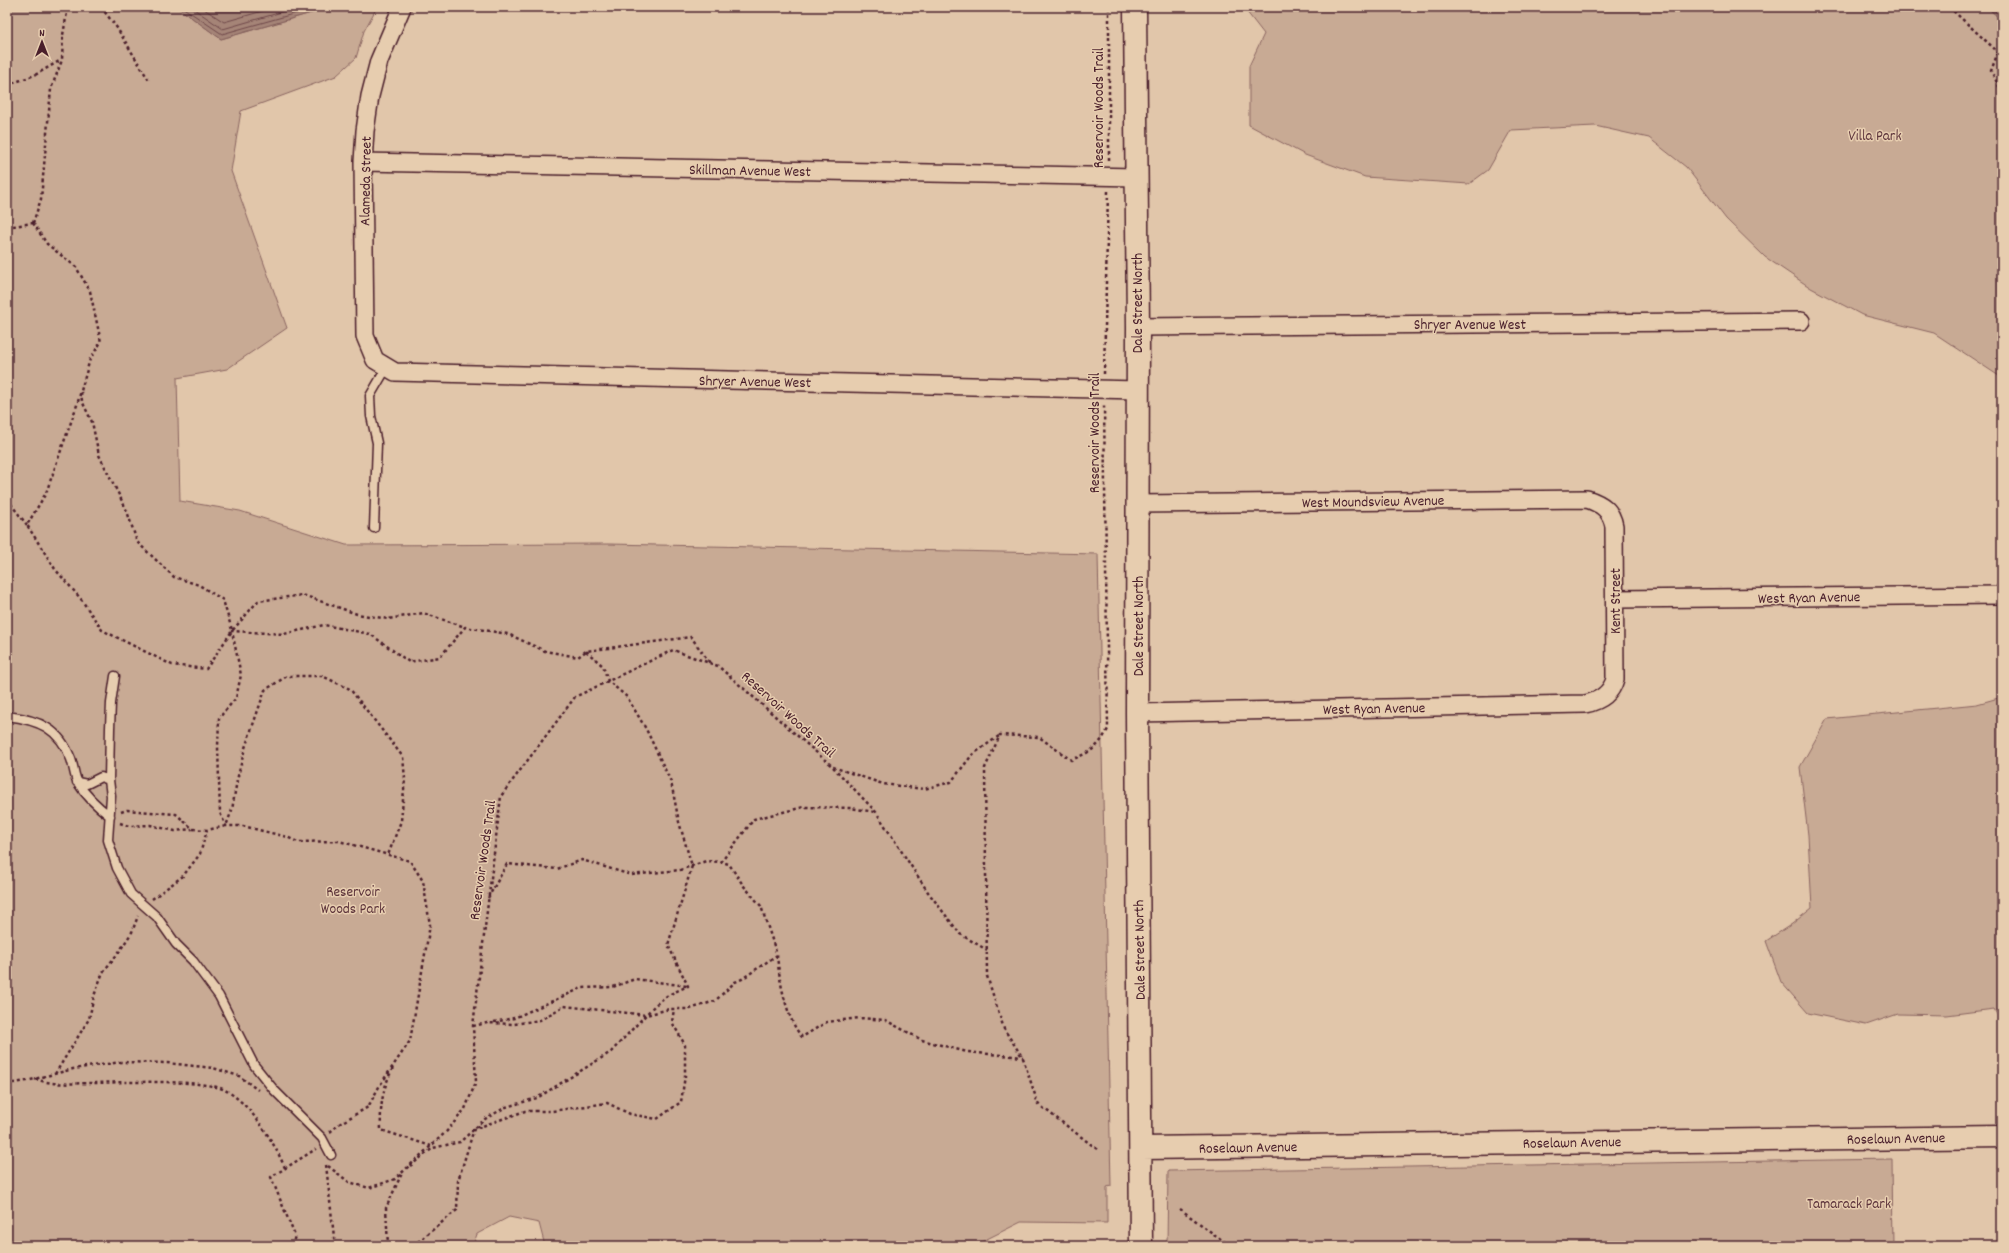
<svg xmlns="http://www.w3.org/2000/svg" width="2009" height="1253" font-family="Dekko,sans-serif">
<rect width="100%" height="100%" fill="#e1c6aa"/>
<filter id="ink" filterUnits="userSpaceOnUse"><feTurbulence type="fractalNoise" baseFrequency=".025" numOctaves="2"/><feDisplacementMap in="SourceGraphic" scale="8" xChannelSelector="R" yChannelSelector="G"/><feConvolveMatrix kernelMatrix="1 2 1 2 8 2 1 2 1" color-interpolation-filters="sRGB"/></filter>
<g filter="url(#ink)">
<path fill="#c8aa94" stroke="#896460" d="M7 7H177L221 39 332 7H377L364 31 356 58 336 76 241 111 231 171 287 328 227 369 177 378 180 501 240 511 346 545 609 544 1098 554 1111 1186 1107 1187V1223L1021 1222 973 1246H545L539 1223 509 1217 477 1234 473 1246H7Z
M1243 7H2002V378L1934 333 1862 315 1811 288 1765 257 1726 219 1686 167 1649 138 1595 126 1511 130 1488 170 1469 184 1365 177 1305 155 1249 125V66L1264 34Z
M2002 697V1024L1994 1009 1947 1015 1898 1014 1866 1025 1808 1013 1781 982 1766 941 1792 924 1812 908 1808 835 1800 767 1827 719 1977 704Z
M1892 1159 1893 1246H1167L1168 1171Z"/>
<path fill="#a58477" stroke="#815c59" d="M177 7H332L221 39Z
M1987 7H2002V21Z"/>
<g fill="none" stroke-linecap="round" stroke-linejoin="round">
<path stroke="#6e4749" stroke-width="1" d="M182 7 222 34 318 7
M191 7 223 29 299 7
M201 7 224 22 277 7"/>
<g stroke="#4a1f2b" stroke-width="11">
<path id="lane" d="M374 528 377 443 371 416 370 396 387 367
M115 676 111 703 110 728 109 780 111 796 108 840 117 868 131 894 157 917 176 944 193 961 219 996 254 1065 274 1090 322 1138 331 1155
M7 716C39 720 59 728 71 759 74 767 74 776 78 783 86 796 98 807 110 816
M77 782 87 784 101 777 109 780"/>
</g>
<g stroke="#4a1f2b" stroke-width="20">
<path id="street" d="M402 7 379 61 370 96 365 131 363 162 365 336 375 360 395 372 1138 390
M363 162 1136 177
M1138 327 1801 321
M1616 599 2002 595
M1137 713 1585 704C1600 701 1611 694 1615 679L1614 526C1611 510 1602 504 1587 499L1139 504"/>
</g>
<g stroke="#4a1f2b" stroke-width="25">
<path id="secondary" d="M1135 7 1138 327 1137 713 1141 1246
M1142 1148 2002 1137"/>
</g>
<path stroke="#4a1f2b" stroke-width="2.5" stroke-dasharray="3 3" stroke-linecap="butt" d="M101 7 117 28 150 82
M1949 7 1998 52
M1998 52 1991 71 2002 92
M7 85 35 75 61 60
M1109 160V7
M33 223 47 244 76 267 90 291 101 342 90 359 77 405 46 493 27 525 55 569 81 599 102 630 172 665 206 669 232 631 258 601 303 595 357 614 388 619 423 613 465 627
M33 223 41 199 51 89 62 60 63 35 68 7
M7 227 33 223
M1104 374 1108 191
M81 392 82 401 92 422 99 455 127 511 137 542 174 577 199 585 223 600 232 630
M7 499 27 525
M833 767 883 784 924 789 951 782 972 755 999 736
M121 812 127 810 176 814 193 829 207 830 226 826 232 810 237 780 245 748 265 690 287 676H322L350 689 403 757 405 779 401 821 388 855
M120 823 129 826 150 825 175 831 192 829
M488 898 507 864 557 869 582 860 631 875 680 870 706 861 721 862 754 819 804 807 851 808 875 812
M152 899 183 876 200 854 207 830
M777 955C779 978 786 1019 802 1037L827 1022 859 1018 885 1020 922 1040 967 1052 1023 1057
M494 1022 514 1018 582 988 613 987 635 979 687 986
M473 1026 487 1023 514 1024 540 1020 564 1006 646 1015 669 1009H690L715 1001 735 982 742 979 777 955 761 906 743 885 729 864 721 862
M393 1068C382 1089 380 1107 381 1130L431 1146
M55 1074 89 1019 94 996 103 972 119 952 132 932 138 916
M35 1079C55 1086 74 1083 95 1083 123 1082 203 1079 225 1090 251 1104 274 1142 285 1168
M7 1084 27 1081 73 1069 121 1062 167 1063 213 1068 239 1076 258 1090
M330 1132 339 1124 368 1107 380 1085 410 1041 430 925 423 881 410 861 339 841 298 842 287 837 243 826H226L220 813 218 747 219 718 236 698 241 675 232 631 284 634 324 625 370 634 409 662 440 657 465 627 508 634 545 651 578 657 586 651 691 637 710 663
M1097 1149 1038 1104 1023 1058 1004 1029 987 976 985 768 1000 735 1039 737 1071 760C1091 752 1098 748 1108 729L1104 405
M326 1165 335 1246
M328 1166 349 1182 369 1188 395 1179 447 1131 465 1109 476 1082 473 1026 501 796 575 697 673 650 718 666 833 767 876 812 928 892 960 934 987 950
M410 1166 433 1148 460 1142 485 1119 506 1107 537 1098 611 1052 655 1005 668 995 688 986 668 945 692 866 679 822 671 782 646 729 627 697 608 681 603 666 586 651
M1180 1209 1230 1246
M292 1246 295 1236 271 1177 316 1149
M388 1246 386 1208 402 1173
M413 1246 457 1210 458 1181 474 1129 525 1111H552L607 1103 630 1114 657 1119 681 1102 685 1076V1045L672 1022 674 1009"/>
<use href="#lane" stroke="#e7cdaf" stroke-width="8"/>
<use href="#street" stroke="#e7cdaf" stroke-width="17"/>
<use href="#secondary" stroke="#e7cdaf" stroke-width="22"/>
</g>
</g>
<g text-anchor="middle" stroke-width="3" stroke-linejoin="round" paint-order="stroke">
<g font-size="15" fill="#4a1f2b" stroke="#e7cdaf">
<text transform="translate(1098 108) rotate(-90)" y="5">Reservoir Woods Trail</text>
<text transform="translate(750 170) rotate(1)" y="5">Skillman Avenue West</text>
<text transform="translate(365 181) rotate(-89)" y="5">Alameda Street</text>
<text transform="translate(1137 303) rotate(-90)" y="5">Dale Street North</text>
<text x="1470" y="329">Shryer Avenue West</text>
<text transform="translate(755 381) rotate(1)" y="5">Shryer Avenue West</text>
<text transform="translate(1094 433) rotate(-90)" y="5">Reservoir Woods Trail</text>
<text transform="translate(1373 501) rotate(-1)" y="5">West Moundsview Avenue</text>
<text transform="translate(1809 597) rotate(-1)" y="5">West Ryan Avenue</text>
<text transform="translate(1615 601) rotate(-90)" y="5">Kent Street</text>
<text transform="translate(1138 626) rotate(-90)" y="5">Dale Street North</text>
<text transform="translate(1374 708) rotate(-1)" y="5">West Ryan Avenue</text>
<text transform="translate(789 714) rotate(42)" y="5">Reservoir Woods Trail</text>
<text transform="translate(482 860) rotate(-82)" y="5">Reservoir Woods Trail</text>
<text transform="translate(1139 950) rotate(-91)" y="5">Dale Street North</text>
<text transform="translate(1896 1138) rotate(-1)" y="5">Roselawn Avenue</text>
<text transform="translate(1572 1142) rotate(-1)" y="5">Roselawn Avenue</text>
<text transform="translate(1248 1147) rotate(-1)" y="5">Roselawn Avenue</text>
</g>
<g font-size="15" fill="#5d343b" stroke="#e7cdaf">
<text x="1875" y="140">Villa Park</text>
<text x="353" y="896">Reservoir<tspan x="353" dy="17">Woods Park</tspan></text>
<text x="1849" y="1208">Tamarack Park</text>
</g>
</g>
<rect width="2009" height="1253" fill="none" stroke="#e7cdaf" stroke-width="24"/>
<rect x="12" y="12" width="1985" height="1229" fill="none" stroke="#4a1f2b" stroke-width="1.5" filter="url(#ink)"/>
<g transform="translate(42 42)" stroke="#e7cdaf" stroke-width="3" paint-order="stroke">
<path d="M0-3L7 15L0 10L-7 15Z" fill="#4a1f2b"/>
<text y="-6" font-size="11" font-weight="bold" text-anchor="middle" fill="#4a1f2b">N</text>
</g>
</svg>
